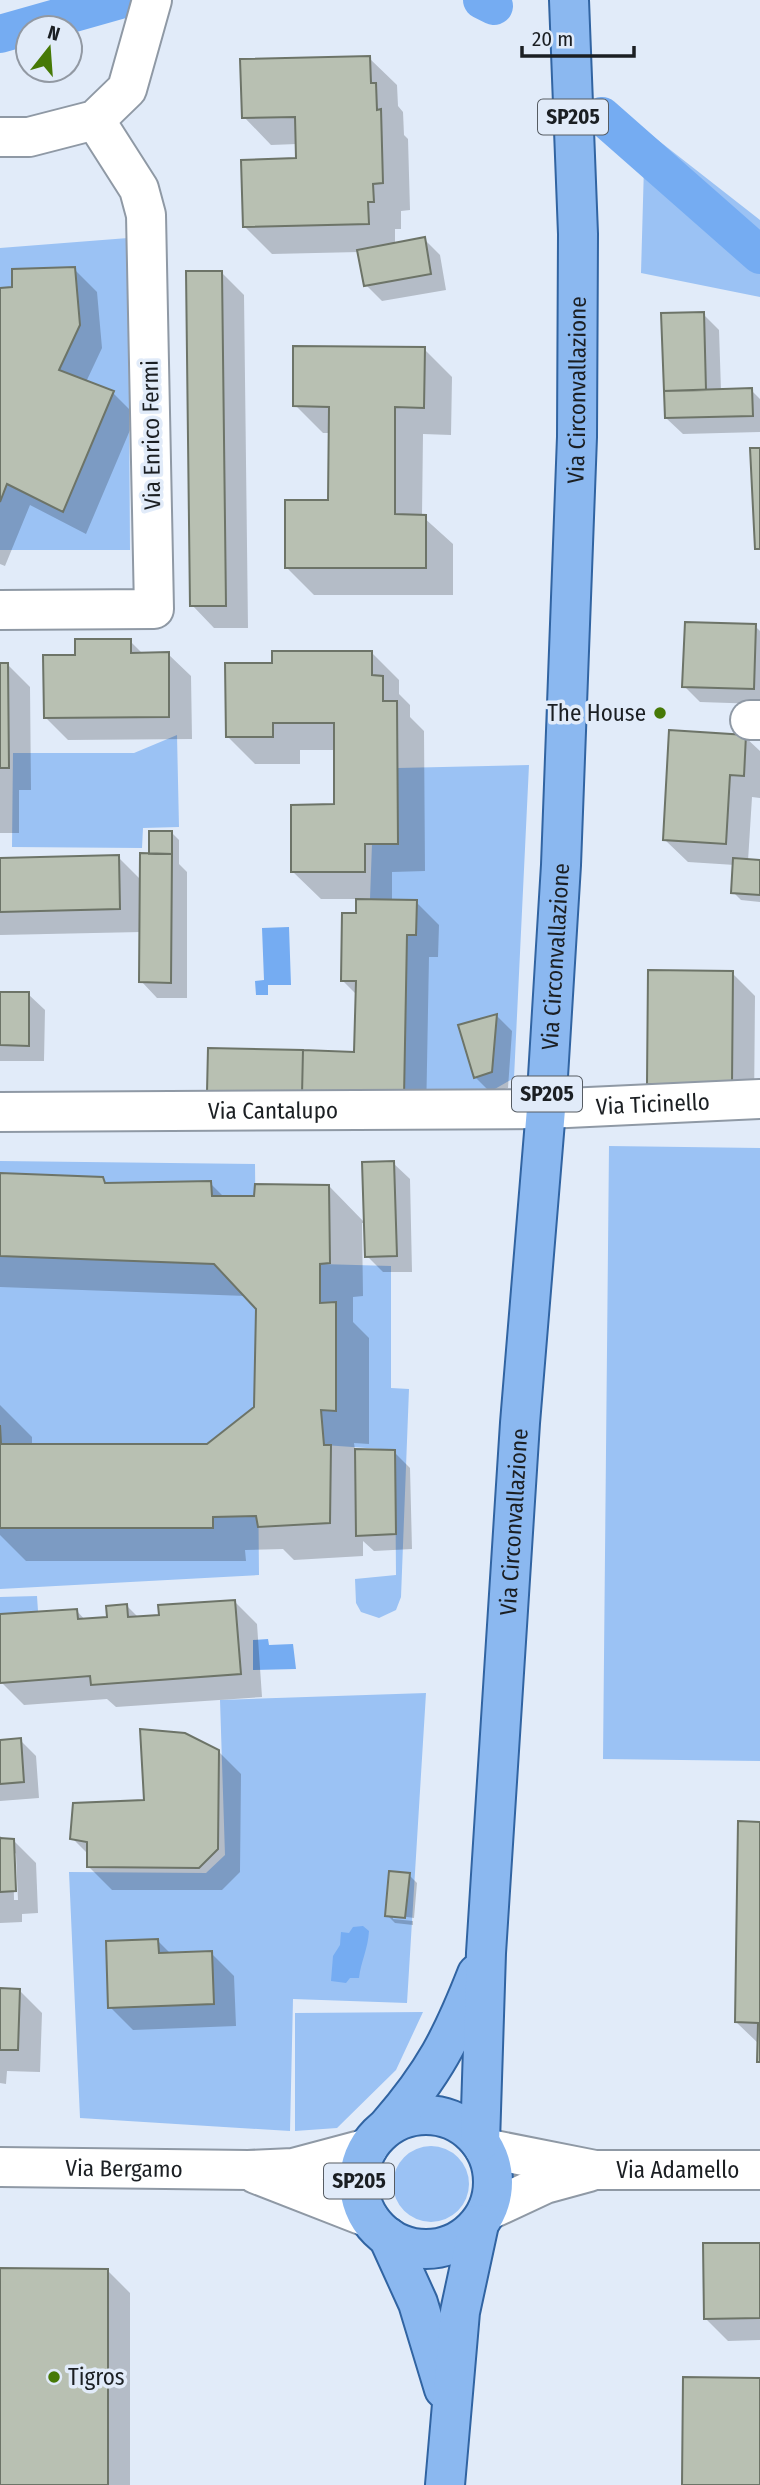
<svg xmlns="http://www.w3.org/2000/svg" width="760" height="2485" font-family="'Fira Sans Condensed',sans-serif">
<rect width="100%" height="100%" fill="#e1ebf9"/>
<path fill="#9bc2f4" d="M645 130 760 220V297L641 273Z
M128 238 130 550H0V248Z
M177 735 179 827 143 828 142 848 12 847 13 753H134Z
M529 765 514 1078 488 1093 404 1097 407 935H416L417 901 370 899 372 844H398V768Z
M609 1146 760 1148V1761L603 1759Z
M0 1161 255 1164 259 1575 0 1589Z
M320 1264 391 1266V1388L409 1389 401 1597 396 1610 379 1618 361 1612 356 1603 355 1579 396 1575 395 1450 324 1445 321 1410H336V1303H320Z
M37 1596 38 1611 0 1614V1597Z
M426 1693 407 2003 293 1999 290 2131 80 2118 69 1872 206 1873 225 1855 220 1700Z
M423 2012 396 2070 337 2128 295 2131V2013Z
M393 2184a38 38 0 1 1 76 0a38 38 0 1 1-76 0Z"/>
<path fill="#75acf2" d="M289 927 291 985H268V995H256L255 981 264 980 262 928Z
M268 1639 269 1645 293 1644 296 1669 253 1670V1640Z
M363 1926 369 1931C368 1949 361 1961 359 1978H350L346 1983 331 1981 333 1956 340 1945 341 1932 349 1933 353 1927Z"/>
<path fill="#0003" fill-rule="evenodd" d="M369 58 397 85 398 106 403 112 404 135 408 139 410 210 401 211V229H395V245L424 239 440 255 446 290 382 301 366 285 359 252 272 254 244 226 297 160V144L271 145 244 117Z
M74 269 97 292 102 348 86 382 113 393 136 416 86 534 30 505 5 566 0 564V289H13Z
M221 272 244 295 248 628H214L192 605Z
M703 314 719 330 721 391 751 390 760 399V432L683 434 666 418Z
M424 349 452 377 451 435 423 434 422 516 453 544V595H314L286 567 330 502V433H323L295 405Z
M755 626 760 631V704L700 702 684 686Z
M130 641 143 654H168L191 676 192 739 68 740 45 717 77 656Z
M371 652 399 680V694L410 705V717L424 731 425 871 392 872V902H416L439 925 438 957H429L426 1119 356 1053 357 995 342 980 358 915V899H321L293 872 336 806 335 750H300V764H255L228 737 274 664Z
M7 664 30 687 31 790H19V833H0V665Z
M745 737 760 751V798L752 797 748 861 760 862V902L741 900 733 892 735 865 688 862 665 840Z
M171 832 179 840V864L187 872V998H157L141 981V932L0 935V859L118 857 141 880 151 855Z
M732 973 755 996 754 1108 671 1106 648 1083Z
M0 993 28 994 45 1010 44 1061H0Z
M496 1015 512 1031 508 1088 491 1093 475 1077Z
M393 1163 410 1179 412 1272H383L367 1256Z
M0 1174 102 1179 109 1185 210 1183 225 1198H256L329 1186 365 1223H362L363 1296 353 1297V1322L369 1338V1444L354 1443 355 1450 394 1452 410 1468 412 1549 374 1551 363 1541V1556L294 1560 283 1549 245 1550 246 1561H26L0 1535V1405L32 1437V1446H207L255 1407 258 1309 246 1296 0 1287Z
M234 1601 257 1624 262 1697 116 1707 107 1699 24 1705 1 1682 0 1616 76 1610 86 1621 109 1619 127 1606 139 1618Z
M20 1740 36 1756 39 1798 0 1801V1741Z
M218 1751 241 1774 240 1872 222 1890H112L89 1867V1855L72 1838 145 1801Z
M760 1823V2063L759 2044 736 2022Z
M0 1836 5 1840H13L36 1863 38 1913 22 1914V1922L0 1923ZM13 1850 16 1854 18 1900H14Z
M409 1875 417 1883 414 1918 393 1915V1919L413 1921V1925L395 1923 387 1915Z
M158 1941 171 1954 211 1953 234 1976 236 2026 133 2030 110 2007Z
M0 1990H19L42 2013 40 2072 7 2071 6 2084 0 2083Z
M760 2245V2340L728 2341 705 2318Z
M0 2270H107L130 2293V2485H0Z"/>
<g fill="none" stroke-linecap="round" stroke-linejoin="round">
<path stroke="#75acf2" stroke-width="38" d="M482 0 494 6
M0 34 120 0
M602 116 760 255"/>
</g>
<path fill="#b8c0b2" stroke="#6d7468" stroke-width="2" d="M370 56 371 83H376L377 110 381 109 383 183 373 184 374 202H368L369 224 243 227 241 160 296 158 295 117 242 118 240 59Z
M425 237 431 274 364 286 357 250Z
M75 267 80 325 59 370 114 391 63 512 7 484 0 502V288L12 287V269Z
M186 271H222L226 606H190Z
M704 312 706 390 664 391 661 313Z
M293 346 425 347 424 408 395 407V514L426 515V568H285V500H328L329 407 293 406Z
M752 388 753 416 665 418 664 391Z
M750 448H760V549H755Z
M685 622 756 624 754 689 682 687Z
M75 639H131V653L169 652V717L44 718 43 655H75Z
M272 651H372V675L383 676V701H397L398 844H365V872H291V805L334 804V723H273V737H226L225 663H272Z
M0 663H8L9 768H0Z
M669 730 746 735 744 776 730 775 726 844 663 840Z
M149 831H172V854H149Z
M140 853 172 854 171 983 139 982Z
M119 855 120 909 0 912V858Z
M733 858 760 860V895L731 893Z
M356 899 417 900 416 935H407L404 1097 302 1095 303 1050 354 1052 356 981H341L342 913H356Z
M648 970 733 971 732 1085 647 1084Z
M0 992H29V1046L0 1045Z
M497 1014 492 1072 474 1078 458 1025Z
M208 1048 303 1050 302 1095 207 1092Z
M394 1161 397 1256 365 1257 362 1162Z
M0 1173 103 1177 105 1183 211 1181 212 1196H254L255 1184 329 1185 330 1263 320 1264V1303L336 1302V1411L321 1410 324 1445H331L330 1523 258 1527 256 1516 213 1517V1528H0V1425L1 1444H207L254 1407 256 1309 214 1264 0 1256Z
M355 1449 395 1450 396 1534 356 1536Z
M235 1600 241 1674 91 1685 90 1676 0 1683V1614L77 1609 78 1619 107 1617 106 1606 127 1604 128 1617 159 1615 158 1605Z
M140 1729 185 1733 219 1750 218 1849 199 1868 87 1867V1842L70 1839 73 1803 144 1800Z
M21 1738 24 1782 0 1784V1740Z
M738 1821 760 1822V2062H757L758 2023 735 2022Z
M0 1838 14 1839 16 1891 0 1892Z
M389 1871 410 1873 405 1918 385 1916Z
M158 1939 159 1953 212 1951 214 2004 108 2008 106 1941Z
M0 1988 20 1989 18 2050H0Z
M703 2243H760V2318L704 2319Z
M0 2268 108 2269V2485H0Z
M683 2377 760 2378V2485H682Z"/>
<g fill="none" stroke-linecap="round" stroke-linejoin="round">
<g stroke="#8f99a5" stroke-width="42">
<g id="minor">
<path d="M0 137H29L95 120 127 89 152 0"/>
<path d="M0 610 154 609 146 215 139 189 95 120"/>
<path d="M750 720H760"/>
<path id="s1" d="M0 1112 546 1109 760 1099"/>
<path id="s2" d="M484 2148 595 2170H760"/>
<path id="s3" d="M0 2167 248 2170 293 2168 368 2148"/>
<path d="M256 2174 369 2218"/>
<path d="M487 2211 545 2184 589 2172"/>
</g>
</g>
<g stroke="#3164a2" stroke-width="42">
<g id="primary">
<circle cx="426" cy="2182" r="67"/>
<path d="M388 2126C434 2073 452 2038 477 1974"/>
<path id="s4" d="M480 2142 486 1953 520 1423 546 1109 561 865 577 437 578 234 569 0"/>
<path d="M388 2237 418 2303 444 2389"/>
<path d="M445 2485 460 2312 479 2224"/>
</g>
</g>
<use href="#minor" stroke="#fff" stroke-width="38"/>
<use href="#primary" stroke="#8bb8f0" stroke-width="38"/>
</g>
<g fill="#467906" stroke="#e1ebf9" stroke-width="2.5">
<circle cx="660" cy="713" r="7"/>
<circle cx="54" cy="2377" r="7"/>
</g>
<g text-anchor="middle" stroke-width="7" stroke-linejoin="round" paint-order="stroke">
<g fill="#e1ebf9" stroke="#565c63" stroke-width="2">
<rect x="538" y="99.5" width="70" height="35" rx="5"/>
<rect x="512" y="1076.5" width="70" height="35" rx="5"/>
<rect x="324" y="2163.5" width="70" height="35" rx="5"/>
</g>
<g font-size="21" font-weight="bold" fill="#1b1f23">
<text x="573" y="124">SP205</text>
<text x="547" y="1101">SP205</text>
<text x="359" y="2188">SP205</text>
</g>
<g font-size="23" fill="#1b1f23" stroke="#e1ebf9">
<text dy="8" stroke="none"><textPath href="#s4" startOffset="1755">Via Circonvallazione</textPath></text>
<text transform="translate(151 435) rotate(-91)" y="8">Via Enrico Fermi</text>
<text dy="8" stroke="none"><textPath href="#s4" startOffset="1188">Via Circonvallazione</textPath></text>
<text dy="8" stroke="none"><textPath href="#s1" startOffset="653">Via Ticinello</textPath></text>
<text dy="8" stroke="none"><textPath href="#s1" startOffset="273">Via Cantalupo</textPath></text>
<text dy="8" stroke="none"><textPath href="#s4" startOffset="621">Via Circonvallazione</textPath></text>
<text dy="8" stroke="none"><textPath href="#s3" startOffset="124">Via Bergamo</textPath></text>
<text dy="8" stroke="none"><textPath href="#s2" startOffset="196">Via Adamello</textPath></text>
</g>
<g font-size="23" fill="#1b1f23" stroke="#e1ebf9" text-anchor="end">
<text x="646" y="721">The House</text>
<text x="68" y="2385" text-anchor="start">Tigros</text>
</g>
</g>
<g transform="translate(49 49) rotate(17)"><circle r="33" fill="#e1ebf9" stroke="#9299a3" stroke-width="2"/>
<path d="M0-5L12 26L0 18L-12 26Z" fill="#467906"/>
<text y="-10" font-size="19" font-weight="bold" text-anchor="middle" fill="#1b1f23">N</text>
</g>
<path d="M522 46v10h112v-10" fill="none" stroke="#1b1f23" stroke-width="3.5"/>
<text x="532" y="46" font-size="21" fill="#1b1f23" stroke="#e1ebf9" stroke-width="5" paint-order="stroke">20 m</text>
</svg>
